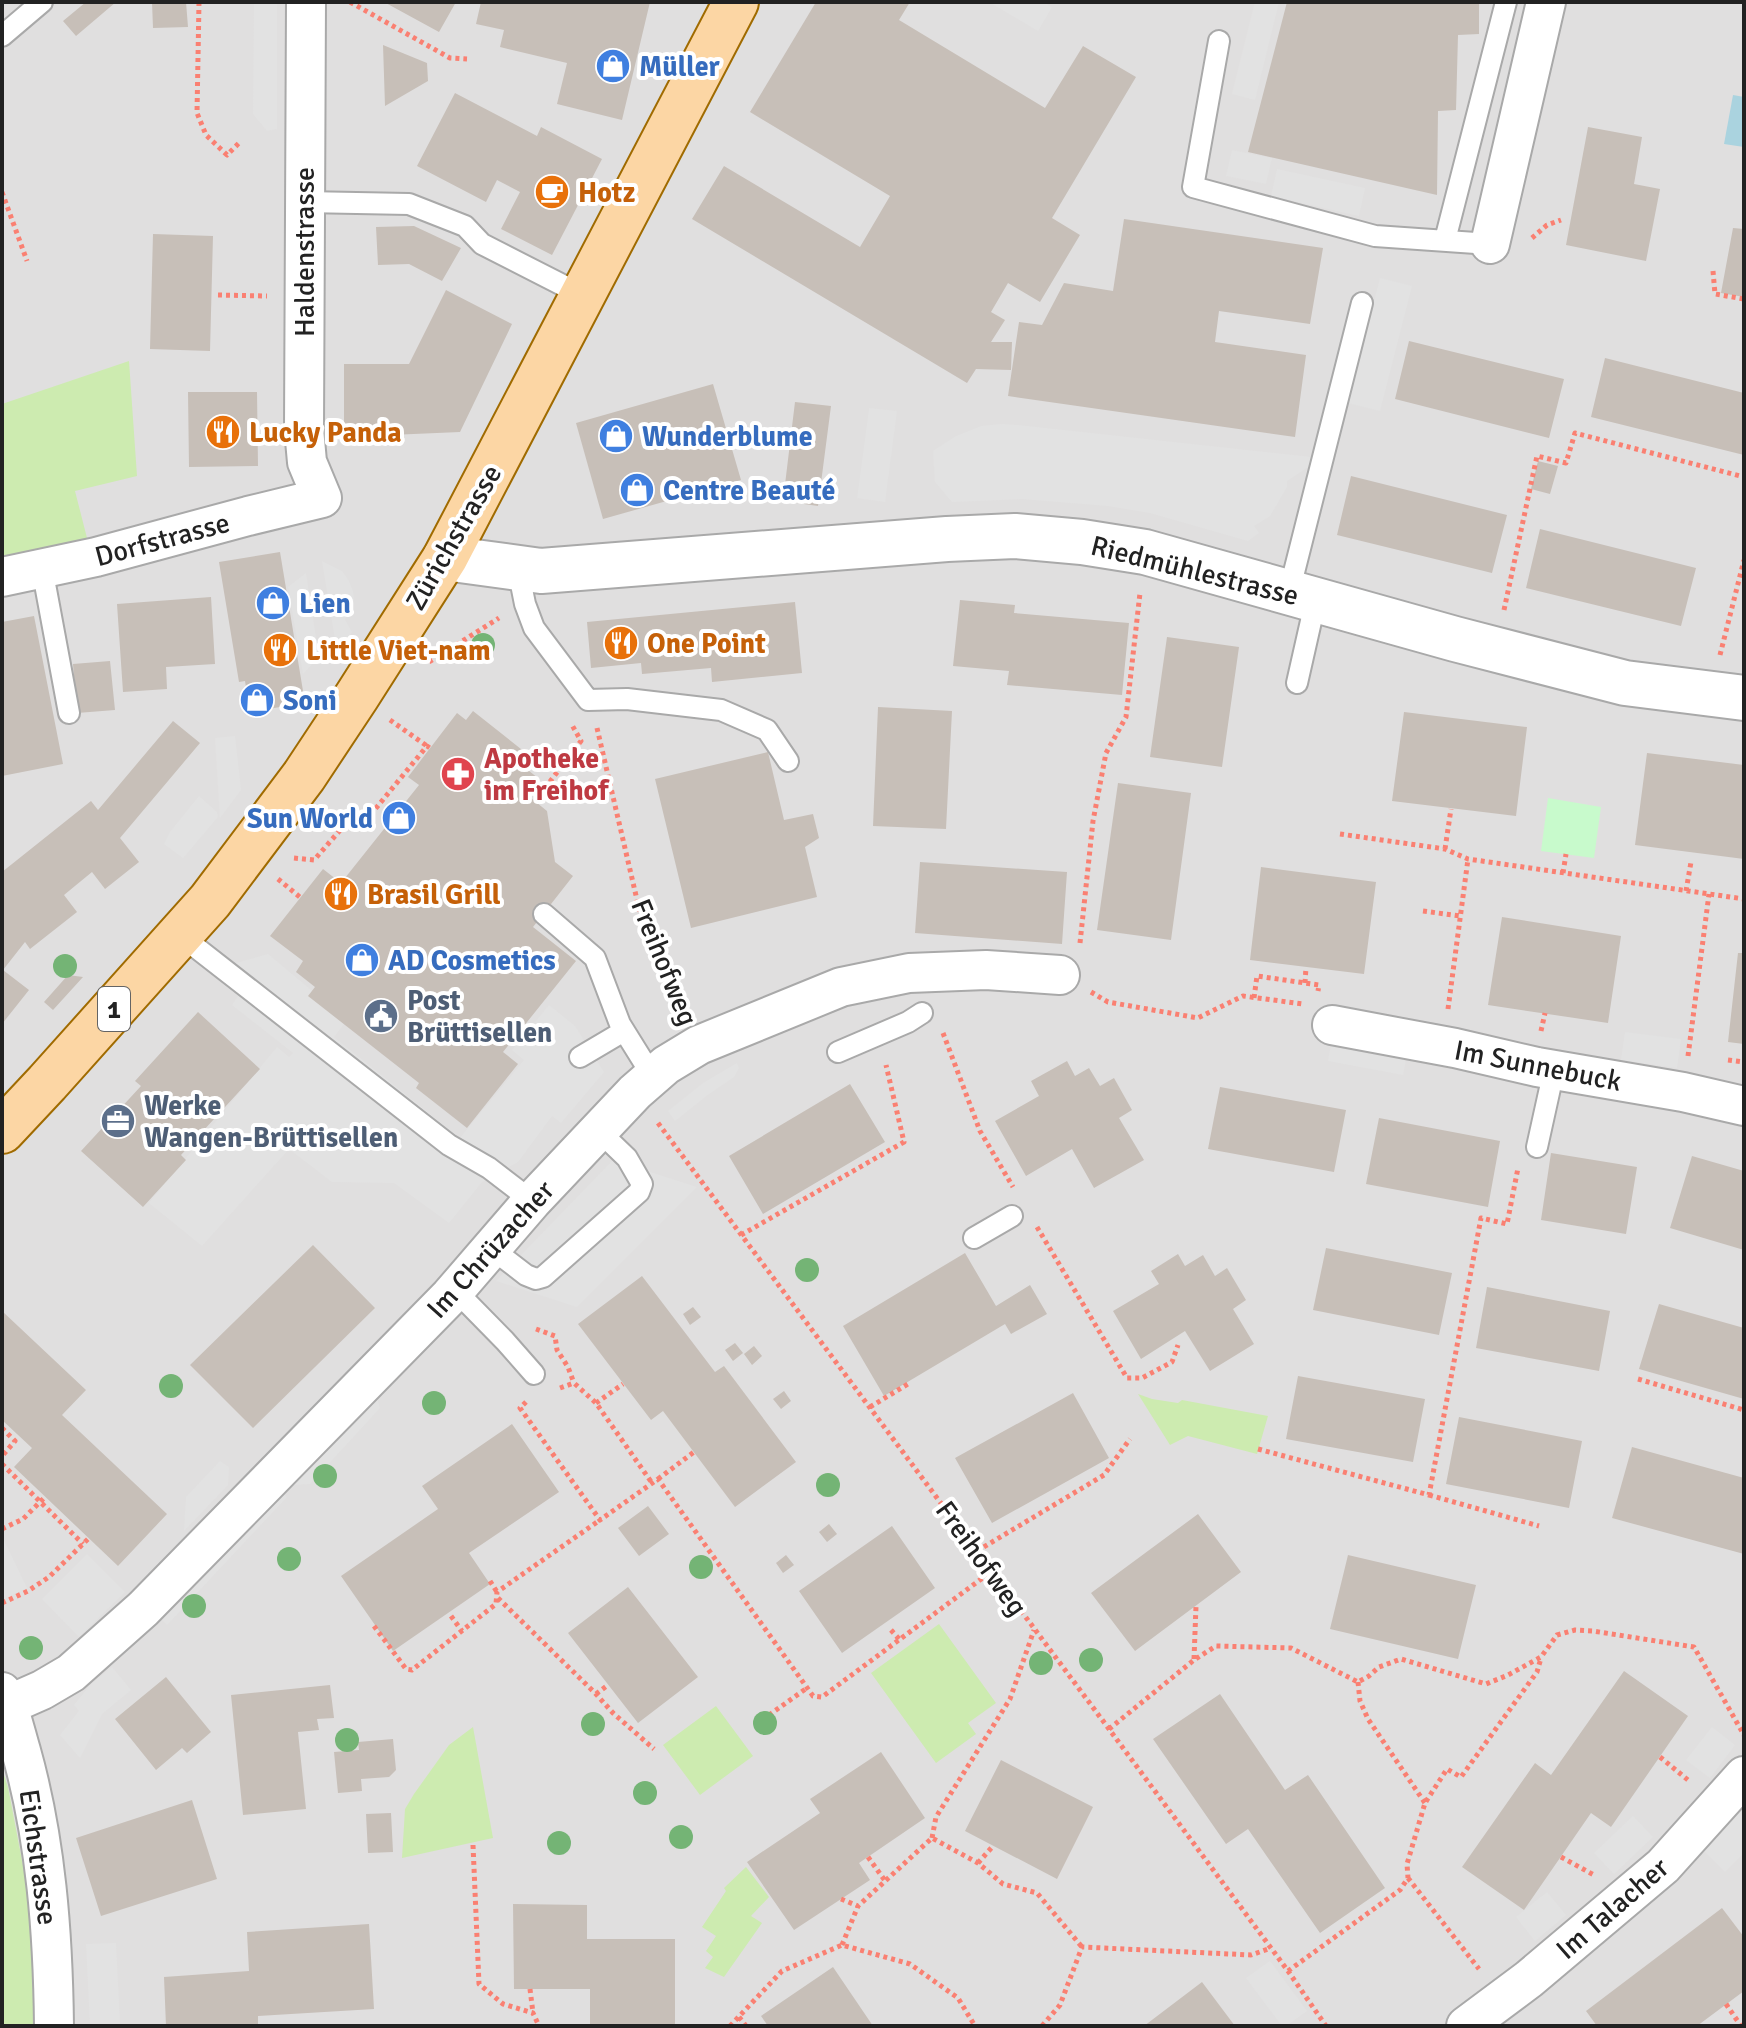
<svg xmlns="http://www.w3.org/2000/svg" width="1746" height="2028" font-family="Signika,sans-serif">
<rect width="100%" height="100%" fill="#f2efe9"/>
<path fill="#e0dfdf" d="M2 2H1744V2026H2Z"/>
<path fill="#cdebb0" d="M129 361 137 476 75 491 87 538 2 558V404Z
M1138 1394 1152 1399 1178 1403 1182 1400 1268 1416 1257 1454 1188 1436 1170 1445Z
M939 1624 996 1703 968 1723 976 1734 936 1763 871 1673Z
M716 1706 753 1756 700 1795 663 1745Z
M473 1727 493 1838 402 1858 405 1809 414 1794 449 1745Z
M2 1769 8 1787 32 1913 37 2026H2Z
M746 1867 769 1897 751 1916 762 1923 724 1977 705 1968 713 1957 706 1951 716 1936 702 1927 726 1891 724 1888Z"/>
<path fill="#c8facc" d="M1548 798 1601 807 1594 858 1541 851Z"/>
<path fill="#e2e2e2" d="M254 2H277V129L267 131 253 114Z
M989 2H1043L1052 7 1038 31Z
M1255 2H1279L1255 100 1232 94Z
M1232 150 1272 158 1266 184 1226 176Z
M1277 169 1365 188 1359 216 1271 196Z
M1380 278 1412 286 1380 411 1348 403Z
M869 408 897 411 885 502 857 498Z
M1001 424 1018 425 1312 457 1311 465 1287 481V487L1270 516 1254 526 1259 533 1248 541 1150 513 1108 506 1021 499 952 502 935 482 933 451 956 436 981 426Z
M322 561 342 571 349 581 353 591 354 600 352 611 347 615 345 620 352 632 338 657Z
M306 573 319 657 303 674 288 587Z
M235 736 241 790 220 818 215 738Z
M199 796 217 812 218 817 183 858 164 844 170 832Z
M268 954 347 1020 334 1037 460 1138 524 1060 512 1050 549 1005 575 1026 604 1072 561 1123 552 1116 518 1162 482 1182 449 1223 394 1183 332 1182 289 1149 202 1246 149 1203 277 1047 289 1057 293 1053 232 1005 238 996 219 981 236 963Z
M1334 1029 1409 1043 1403 1075 1328 1061Z
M1625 1032 1681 1039 1677 1068 1621 1060Z
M737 1063 739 1068 734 1077 709 1094 675 1121 668 1111 703 1083Z
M613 1160 697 1187 577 1307 496 1281Z
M376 1395 380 1408 310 1484 292 1485Z
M220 1461 229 1467 228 1485 184 1531 186 1497Z
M275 1487 287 1497 167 1625 156 1614Z
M2 1536 27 1588 2 1600Z
M87 1554 125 1592 79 1637 42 1599Z
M112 1667 131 1690 102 1714 80 1758 60 1735 79 1711 74 1705 92 1683Z
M1712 1727 1735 1745 1710 1778 1686 1760Z
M1742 1810 1744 1812V1853L1725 1872 1702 1849Z
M1633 1816 1653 1837 1614 1874 1594 1853Z
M1547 1892 1566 1915 1535 1941 1516 1917Z
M116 1943 120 2024 90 2026 86 1944Z
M1270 1961 1307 2011 1286 2026H1282L1246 1978Z"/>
<path fill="#aad3df" d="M1733 95 1744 97V147L1724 144Z"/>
<path fill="#c7bfb8" d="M86 2H116L76 36 63 21Z
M152 2H186L188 27 153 28Z
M384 2H456L439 32Z
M481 2H650L622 120 557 104 567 63 500 47 504 30 476 24Z
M816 2H910L899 20 1045 108 1083 46 1136 77 1052 218 1080 235 1040 302 1008 283 991 312 1005 320 991 342H1012L1011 370 976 369 967 383 692 219 724 166 860 247 890 196 750 112Z
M1287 2H1479V34L1458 35 1456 110 1438 111 1437 195 1248 152Z
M383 45 427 63 428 81 385 106Z
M455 93 537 136 541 127 602 159 552 255 501 229 520 192 497 180 486 202 417 166Z
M1588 127 1642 137 1634 184 1660 189 1646 261 1566 245Z
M1124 219 1323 248 1310 324 1219 311 1215 342 1306 355 1295 437 1008 396 1019 322 1042 325 1064 283 1113 291Z
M414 226 461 248 442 281 409 264 378 265 376 227Z
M1733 228 1744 229V297L1721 293Z
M153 234 213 236 210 351 150 349Z
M446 290 512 324 460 432 344 437V364H409Z
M1409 341 1564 379 1549 438 1395 399Z
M1605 358 1744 393V455L1591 417Z
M713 384 741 480 603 519 576 423Z
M188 392H257L258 466 189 467Z
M795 402 831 406 818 506 783 501Z
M1538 461 1558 466 1550 494 1531 489Z
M1351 476 1507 515 1492 573 1337 535Z
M1540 529 1696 568 1681 626 1526 588Z
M280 552 305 703 250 712 245 681 239 682 219 562Z
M211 597 215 664 166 667 167 689 123 692 117 604Z
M960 600 1015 605 1014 613 1129 623 1122 695 1007 685 1009 671 953 666Z
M795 602 802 673 712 682 711 668 642 674 641 663 591 668 587 622Z
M34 616 63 764 2 776V622Z
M1167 637 1239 647 1222 767 1150 757Z
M110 661 115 710 77 713 73 664Z
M878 707 952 711 946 829 873 826Z
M473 711 531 757 524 767 538 778 526 794 547 811 555 862 573 876 533 927 576 961 503 1052 518 1064 467 1128 416 1088 419 1083 308 996 315 987 296 972 303 961 270 936 323 869 341 883 419 785 408 777 457 713 466 720Z
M1404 712 1527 727 1516 816 1392 801Z
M173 721 200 743 120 838 139 862 105 889 92 872 64 895 77 912 30 949 25 942 3 970 29 990 2 1024V872L91 801 98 810Z
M768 752 784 820 813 814 819 838 805 847 817 897 691 928 655 779Z
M1647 753 1744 765V859L1635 845Z
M1118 783 1191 793 1171 940 1097 930Z
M920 862 1067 872 1062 944 915 933Z
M1261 867 1376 882 1364 974 1250 960Z
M1502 917 1621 936 1608 1023 1488 1005Z
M1738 953H1744V1044L1728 1042Z
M68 975 83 977 53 1010 44 1002Z
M198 1012 260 1069 181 1155 186 1160 143 1207 81 1151 141 1086 135 1081Z
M1067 1061 1075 1076 1089 1068 1100 1086 1114 1078 1132 1110 1119 1118 1144 1160 1094 1188 1072 1149 1026 1176 995 1121 1039 1096 1031 1081Z
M850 1084 885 1142 763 1214 729 1156Z
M1220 1087 1346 1110 1334 1172 1208 1149Z
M1379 1118 1500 1141 1488 1207 1366 1184Z
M1551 1153 1637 1167 1626 1234 1541 1220Z
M1692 1156 1744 1171V1250L1670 1228Z
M313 1245 375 1308 253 1428 190 1365Z
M1326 1248 1452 1273 1439 1335 1313 1310Z
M965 1253 996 1306 1030 1285 1047 1314 1011 1334 1005 1324 884 1396 843 1326Z
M1178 1254 1185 1266 1203 1255 1215 1276 1227 1268 1246 1300 1233 1309 1254 1344 1210 1371 1185 1331 1141 1359 1113 1311 1159 1284 1151 1271Z
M642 1276 715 1372 724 1366 796 1462 735 1507 663 1411 651 1420 578 1324Z
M1487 1287 1610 1311 1599 1371 1476 1348Z
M1659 1304 1744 1328V1399L1639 1369Z
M693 1307 701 1317 690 1325 683 1314Z
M2 1311 86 1390 62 1415 167 1514 118 1566 14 1467 32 1448 2 1420Z
M735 1343 743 1353 733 1361 725 1350Z
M754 1346 762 1356 752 1365 744 1354Z
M1298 1376 1425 1399 1413 1462 1286 1439Z
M784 1391 791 1401 781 1409 773 1399Z
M1073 1393 1109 1458 992 1523 955 1458Z
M1459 1417 1582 1441 1569 1508 1446 1484Z
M512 1424 559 1492 469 1553 490 1584 393 1651 341 1576 438 1509 422 1486Z
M1632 1447 1744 1478V1554L1612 1518Z
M648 1506 669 1534 639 1556 618 1528Z
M1198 1514 1241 1572 1135 1651 1091 1593Z
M829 1524 837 1534 827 1542 819 1532Z
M892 1526 935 1588 842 1653 799 1591Z
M786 1555 794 1565 783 1573 776 1563Z
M1348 1555 1476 1585 1458 1659 1330 1629Z
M628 1587 698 1677 638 1723 568 1633Z
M1624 1671 1688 1716 1611 1827 1591 1813 1524 1910 1462 1867 1535 1763 1551 1775Z
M166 1677 211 1732 187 1753 182 1748 156 1770 115 1719Z
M330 1685 334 1718 317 1719 319 1730 298 1732 306 1809 243 1815 231 1695Z
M1220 1694 1285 1790 1308 1775 1385 1888 1320 1933 1248 1829 1226 1844 1153 1739Z
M393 1739 396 1770 389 1777 361 1779 362 1791 338 1793 334 1752 359 1750 358 1742Z
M881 1752 925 1818 859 1863 870 1880 794 1930 747 1862 820 1813 810 1799Z
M1001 1760 1093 1807 1057 1879 965 1831Z
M192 1800 217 1879 101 1916 76 1838Z
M391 1813 393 1852 368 1853 366 1814Z
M513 1904 587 1905V1939H675V2024L590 2025V1989H514Z
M1722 1908 1744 1937V1991L1697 2026H1597L1586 2011Z
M369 1924 374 2009 258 2016V2026H166L164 1977 249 1971 247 1932Z
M833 1967 873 2026H768L761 2016Z
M1202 1982 1235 2026H1144Z"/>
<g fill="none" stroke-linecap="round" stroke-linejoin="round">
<g stroke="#a9a9a9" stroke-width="24">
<path id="service" d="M2 36 42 2
M1219 41 1193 187 1375 236 1490 244
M304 202 409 204 465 226 482 244 582 295
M1445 240 1506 2
M42 568 69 713
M518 569 525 604 534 628 588 700 627 699 721 710 767 730 788 761
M1289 592 1362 303
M1297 683 1316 599
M544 914 595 958 620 1024 653 1077
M180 935 449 1145 489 1168 532 1201
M838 1052 908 1022 922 1013
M580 1057 624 1031
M1537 1147 1554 1070
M974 1238 1012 1216
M491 1248 526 1275 536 1279 543 1277 639 1192 642 1184 627 1158 599 1131
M455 1290 505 1341 534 1374"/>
</g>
<g stroke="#a9a9a9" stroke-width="42">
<path id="minor" d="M1490 244 1546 2
M2 577 96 557 248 516 322 498 307 462 304 429 306 2
M1332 1025 1455 1048 1537 1067 1683 1092 1744 1106
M2 1692C11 1711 15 1731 21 1751 46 1840 53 1933 54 2026
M8 1705 42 1690 71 1673 143 1609 450 1296 532 1201 635 1092 666 1065 699 1045 841 987 909 973 986 970 1060 975
M1466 2026 1529 1979 1663 1866 1744 1776"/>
</g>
<g stroke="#a9a9a9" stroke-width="48">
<path id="tertiary" d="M445 558 541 571 947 539 1015 536 1082 542 1145 552 1455 639 1625 683 1744 698"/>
</g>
<g stroke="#a06b00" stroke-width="48">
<path id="primary" d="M2 1131 47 1083 210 901 304 776 357 696 445 558 736 2"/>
</g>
<path stroke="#fa8072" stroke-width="5" stroke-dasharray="4 4" stroke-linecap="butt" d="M199 2 197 113 206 135 227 155 241 141
M350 2 450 58 467 59
M2 192 27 261
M1532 238 1547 225 1561 220
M1713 271 1715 294 1744 299
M218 295 267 296
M1504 610 1537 456 1566 463 1575 433 1744 477
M1720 655 1744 560
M429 662 499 618
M390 720 427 746
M597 728 641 917 684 1011
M545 788 581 741 572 725
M1340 834 1445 849 1468 859 1744 899
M1445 849 1451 809
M294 858 314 860 342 828 363 824 427 746 430 748
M1563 873 1566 854
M278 879 301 898
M1686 891 1691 862
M1423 911 1460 916
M1080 943 1093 821 1106 753 1126 717 1140 593
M1305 983 1306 967
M1091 992 1108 1002 1198 1018 1243 996 1303 1004
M1254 998 1257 976 1319 985 1318 991
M1448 1009 1468 859
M1541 1031 1545 1013
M943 1033 980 1131 1013 1187
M1688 1056 1709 894
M1728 1060 1744 1062
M658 1123 1109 1729 1288 1971 1326 2026
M1037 1227 1127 1378H1142L1172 1362 1178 1345
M741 1235 904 1142 886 1065
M536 1329 555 1336 557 1350 568 1367 574 1383
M1638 1379 1744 1410
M560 1388 574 1383 596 1403 652 1483
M526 1402 520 1408 600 1520 658 1479 813 1696 822 1697 992 1571
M596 1403 623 1384
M870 1407 908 1384
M2 1428 15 1441 2 1456
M1258 1449 1429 1495 1481 1218 1507 1224 1518 1168
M2 1464 83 1544
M658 1479 694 1452
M1429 1495 1539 1526
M2 1529 23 1519 44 1498
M977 1551 1104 1475 1130 1439
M490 1581 497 1592
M498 1598 596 1694 613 1713 654 1749
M2 1603 28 1591 49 1577 88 1539
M451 1616 462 1631
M374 1626 406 1669 412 1670 496 1604 497 1592 600 1520
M891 1630 899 1639
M1194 1659 1196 1606
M1358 1682 1360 1701 1368 1719 1425 1803
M596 1694 608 1685
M769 1715 807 1688
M1109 1729 1194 1660 1216 1646 1291 1648 1358 1682 1369 1676 1379 1667 1401 1659 1486 1684 1508 1675 1541 1657 1557 1635 1575 1630 1593 1631 1694 1647 1744 1735
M1660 1757 1688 1780
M932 1838 936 1817 1010 1699 1034 1630
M473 1845 479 1984 503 2004 533 2013 539 2026
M868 1857 886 1882
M1561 1857 1594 1875
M978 1863 993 1846
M1408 1878 1479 1969
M841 1899 858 1906
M842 1945 858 1906 932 1838 978 1863 1003 1884 1037 1893 1082 1947
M1288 1971 1400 1890 1408 1878 1407 1864 1425 1803 1447 1769 1461 1777 1537 1672 1541 1658
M530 1989 533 2013
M1726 2004 1741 2026
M739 2017 746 2026
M639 2024V2026
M730 2026 782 1971 842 1945 910 1964 958 1998 975 2026
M1042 2026 1060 2005 1082 1947 1251 1955 1271 1948"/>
<use href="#service" stroke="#fff" stroke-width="20"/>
<use href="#minor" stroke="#fff" stroke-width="38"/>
<use href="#tertiary" stroke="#fff" stroke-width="44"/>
<use href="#primary" stroke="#fcd6a4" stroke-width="44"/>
</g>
<g fill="#74b475">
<circle cx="483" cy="645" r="12"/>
<circle cx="65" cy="966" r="12"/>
<circle cx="807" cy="1270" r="12"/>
<circle cx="171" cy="1386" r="12"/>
<circle cx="434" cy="1403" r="12"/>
<circle cx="325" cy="1476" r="12"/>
<circle cx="828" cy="1485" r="12"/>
<circle cx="289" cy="1559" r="12"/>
<circle cx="701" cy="1567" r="12"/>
<circle cx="194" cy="1606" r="12"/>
<circle cx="31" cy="1648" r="12"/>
<circle cx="1091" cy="1660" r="12"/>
<circle cx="1041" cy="1663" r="12"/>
<circle cx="765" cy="1723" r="12"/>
<circle cx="593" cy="1724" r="12"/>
<circle cx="347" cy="1740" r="12"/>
<circle cx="645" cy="1793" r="12"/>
<circle cx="681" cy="1837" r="12"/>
<circle cx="559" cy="1843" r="12"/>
</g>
<defs>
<g id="shop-disc" transform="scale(1.8)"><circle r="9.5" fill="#3f7fe0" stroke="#fff"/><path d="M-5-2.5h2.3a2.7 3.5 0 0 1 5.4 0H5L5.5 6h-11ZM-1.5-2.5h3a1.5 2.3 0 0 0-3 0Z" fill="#fff"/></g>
<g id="cafe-disc" transform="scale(1.8)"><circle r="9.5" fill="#e8710a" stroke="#fff"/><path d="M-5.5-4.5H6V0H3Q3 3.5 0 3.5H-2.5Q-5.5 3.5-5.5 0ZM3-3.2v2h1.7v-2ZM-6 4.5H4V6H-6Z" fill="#fff"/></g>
<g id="restaurant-disc" transform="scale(1.8)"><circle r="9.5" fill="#e8710a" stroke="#fff"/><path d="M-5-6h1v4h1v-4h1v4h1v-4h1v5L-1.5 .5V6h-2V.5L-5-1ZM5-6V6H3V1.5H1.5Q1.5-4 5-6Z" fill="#fff"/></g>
<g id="pharmacy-disc" transform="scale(1.8)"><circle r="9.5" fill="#e0444e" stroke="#fff"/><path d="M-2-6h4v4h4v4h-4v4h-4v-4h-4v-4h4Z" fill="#fff"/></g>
<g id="civic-disc" transform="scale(1.8)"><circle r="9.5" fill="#5c6f8a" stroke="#fff"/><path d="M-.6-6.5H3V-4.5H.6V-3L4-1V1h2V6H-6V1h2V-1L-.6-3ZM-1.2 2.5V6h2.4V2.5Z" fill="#fff"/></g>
<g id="office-disc" transform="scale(1.8)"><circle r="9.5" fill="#5c6f8a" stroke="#fff"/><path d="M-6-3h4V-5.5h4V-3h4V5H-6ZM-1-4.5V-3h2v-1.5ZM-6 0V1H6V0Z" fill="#fff"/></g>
</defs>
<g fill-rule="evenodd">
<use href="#shop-disc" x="613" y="66"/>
<use href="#cafe-disc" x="552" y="192"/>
<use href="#restaurant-disc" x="223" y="432"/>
<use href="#shop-disc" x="616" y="436"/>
<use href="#shop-disc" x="637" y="490"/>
<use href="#shop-disc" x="273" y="603"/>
<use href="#restaurant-disc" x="621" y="643"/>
<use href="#restaurant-disc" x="280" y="650"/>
<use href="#shop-disc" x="257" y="700"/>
<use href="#pharmacy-disc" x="458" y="774"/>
<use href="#shop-disc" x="399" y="818"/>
<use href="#restaurant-disc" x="341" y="894"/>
<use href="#shop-disc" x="362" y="960"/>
<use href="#civic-disc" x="381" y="1016"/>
<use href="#office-disc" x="118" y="1121"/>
</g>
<g text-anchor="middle" stroke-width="8" stroke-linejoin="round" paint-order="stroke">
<rect fill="#fff" stroke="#646464" stroke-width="2" x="98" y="987" width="32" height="44" rx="6"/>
<g font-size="26" font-weight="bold" fill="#222">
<text x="114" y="1018">1</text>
</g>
<g font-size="28" font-weight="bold" fill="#366cbe" stroke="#fff" text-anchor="start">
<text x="639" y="76">Müller</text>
<text x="642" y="446">Wunderblume</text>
<text x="663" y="500">Centre Beauté</text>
<text x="299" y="613">Lien</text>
<text x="283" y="710">Soni</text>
<text x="373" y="828" text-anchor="end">Sun World</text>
<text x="388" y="970">AD Cosmetics</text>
</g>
<g font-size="28" font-weight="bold" fill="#c56008" stroke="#fff" text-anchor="start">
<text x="578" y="202">Hotz</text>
<text x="249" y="442">Lucky Panda</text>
<text x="647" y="653">One Point</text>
<text x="306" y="660">Little Viet-nam</text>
<text x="367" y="904">Brasil Grill</text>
</g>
<g font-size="28" fill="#222" stroke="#fff">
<text transform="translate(304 252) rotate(-90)" y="10">Haldenstrasse</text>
<text transform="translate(453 537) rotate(-60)" y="10">Zürichstrasse</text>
<text transform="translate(162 539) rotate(-15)" y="10">Dorfstrasse</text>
<text transform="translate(1195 570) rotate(14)" y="10">Riedmühlestrasse</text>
<text transform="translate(665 962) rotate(68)" y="10">Freihofweg</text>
<text transform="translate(1538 1065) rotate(11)" y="10">Im Sunnebuck</text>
<text transform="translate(490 1249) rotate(-48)" y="10">Im Chrüzacher</text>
<text transform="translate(982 1558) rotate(54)" y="10">Freihofweg</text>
<text transform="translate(39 1857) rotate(82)" y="10">Eichstrasse</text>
<text transform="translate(1612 1908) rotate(-41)" y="10">Im Talacher</text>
</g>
<g font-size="28" font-weight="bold" fill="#be3a42" stroke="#fff" text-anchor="start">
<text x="484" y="768">Apotheke<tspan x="484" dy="32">im Freihof</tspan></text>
</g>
<g font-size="28" font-weight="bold" fill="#4e5e75" stroke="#fff" text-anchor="start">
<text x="407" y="1010">Post<tspan x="407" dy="32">Brüttisellen</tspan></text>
<text x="144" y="1115">Werke<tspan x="144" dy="32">Wangen-Brüttisellen</tspan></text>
</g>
</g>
<rect width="1746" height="2028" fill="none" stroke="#222222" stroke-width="8"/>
</svg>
